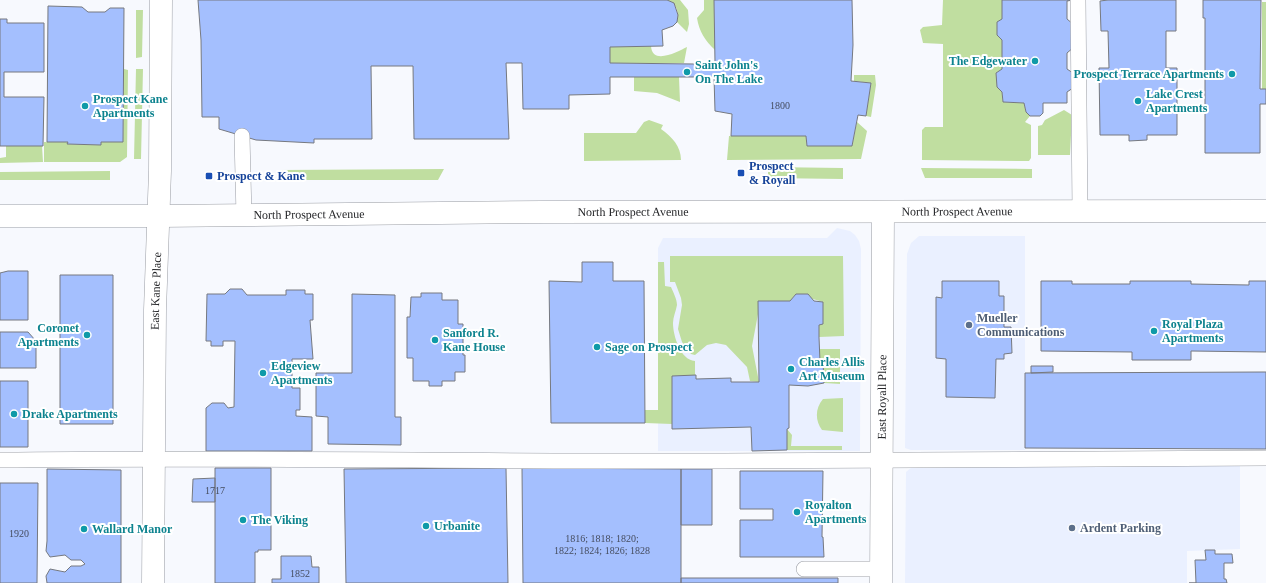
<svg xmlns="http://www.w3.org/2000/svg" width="1266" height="583" font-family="'Times New Roman',serif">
<rect width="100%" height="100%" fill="#f7f9fe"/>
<path fill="#eaf0ff" d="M837 228 850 231 855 235 859 241 861 249 860 451H658V248L663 238H827Z
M919 236H1025V450H911L905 448 907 254 911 243Z
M1108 466H1240V549L1187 551V583H905L906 472 912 467Z"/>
<path fill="#c0dea0" d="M667 0H680L688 10 689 24 687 32 677 22C679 11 677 4 667 0Z
M704 0H714L715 50C705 41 699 31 697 18L704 10Z
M943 0H1002V19L997 23V35L1002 40V69L996 73 1002 92 1003 102 1024 103 1026 112 1030 116 1025 122 1031 125V158L1029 161 922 160V130L925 127H943V44L923 43 920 30 923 27 942 25Z
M1262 2H1266V89L1262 90Z
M136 10H143L142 57 136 58Z
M651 46C652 66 679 51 687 47L684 63H610V47Z
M124 69 128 70 127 157 120 162H44V142H68V144L101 145V142H123Z
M136 69H143L141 159H134Z
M854 75H875L876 85 871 117 866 116 871 83 854 81Z
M634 77H679L680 102 657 93 634 91Z
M1064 110 1072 115 1070 155H1038V126L1042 125 1045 120Z
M649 120 663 125 661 129C672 137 681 146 681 160L584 161V133H636L644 122Z
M857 122 867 131 861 159 727 160 729 136H806L807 146H852Z
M6 146H42L43 162 0 163V158L6 157Z
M768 167 843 168V179L768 178Z
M921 168 1032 169V178H925Z
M444 169 438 180H288L280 170Z
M110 171V180H0V172Z
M670 256H843L844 336 819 337V325L823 324V302L796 294 790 301H758V314L752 346 759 382 750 381 747 367 726 345 716 343 707 345 695 355 691 354 682 342 678 329 682 305 681 298 675 282H670Z
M658 262H664L665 286 671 287C673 292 677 299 677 305 676 311 673 317 673 323 673 335 680 360 695 361V376H672V424L645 423V410H658Z
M819 349H840V384L824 383 823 362H820Z
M843 398V432L822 430C815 421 815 408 823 399Z
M787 429 792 435 791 446H842V450H787Z"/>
<path fill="#a4bffe" stroke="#767980" d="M198 0H667L674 3 678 15 677 22 673 26 662 30 663 46 610 47V63L694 64 715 63 714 0H852L853 45 851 81 871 83 866 116 858 115 852 146H807L806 136H731L732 114 715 111 714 77H610V94L569 95V109H523L522 63H506L509 139H414L413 66H371L372 139H314V143L256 140 219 129V117H202L201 40Z
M1002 0H1073L1067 1V19L1073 24 1074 47 1067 53V69L1073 73V88L1067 92V103H1043V113L1040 116H1030L1026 112 1024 103 1003 102 1002 92 997 87 996 73 1002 69V40L997 35V22L1002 19Z
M1108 0H1176V31H1166V68H1177V135H1147V140L1129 141V135H1100L1099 68H1109L1108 31H1101L1100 1Z
M1203 0H1261L1260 89H1266V104H1260V153H1205V18H1203Z
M48 6 82 7 88 12H105L110 8H124L123 142H101V145L67 144 68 142H47Z
M0 19H7V23H44V72H4V97H44L43 146H0Z
M582 262H613V281H644L645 423H551L549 281 582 282Z
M8 271H28V320H0V273Z
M60 275H113V424H60Z
M942 281H999V296H1004V327H1011L1012 353 1004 354V359H996L995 398 946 397V359L936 358V297L942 298Z
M1041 281H1072V284H1130V281H1191V284L1249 285V281H1266V352L1191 351V360H1132V352L1041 351Z
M230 289H242L247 295H286V290H305V294H313V320H310L313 359H292V388H300V410H296V416L312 417V451H206V408L212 403H224L228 408 234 407 235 341H223V346H211V341H206L207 294H225Z
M421 293H442V300H458V324H463V355H465V372H455V381H442V386H429V381H413V358H407V317H410L411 297H421Z
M352 294 395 295V417H401V445L328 444V417L316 416V373H352Z
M796 294H808L814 301 823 302V324L819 325V337L820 362H823L824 383 808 386 789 385V428L787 429V450L752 451 751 427 672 429V376L696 375V379L731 378V382H759L758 301H790Z
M0 332H28L36 341V368H0Z
M1031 366H1053V372L1031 373Z
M1263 372H1266V449L1025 448V373Z
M0 381H28V447H0Z
M215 468H271V550H258V552H255V583H215Z
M506 468 508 583H346L344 469Z
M522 468 681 469V583H523Z
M47 469 121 470V583H47L46 576 50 569 65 572 71 566H81L85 564 81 560H71L65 555 50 557 46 551 47 541Z
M681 469H712V525H681Z
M740 471H823L822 537H823L824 557H740V520H773V509H740Z
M215 478V502H192L193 479Z
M0 483H38L37 583H0Z
M1205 550H1215V554H1232L1233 563H1224V579H1226L1227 583H1189H1196L1195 560H1206Z
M281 556H311L312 567H319V583H272V579H281Z
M681 578H838V583H681Z"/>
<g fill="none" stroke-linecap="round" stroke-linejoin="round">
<g stroke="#9a9da4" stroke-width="16">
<path id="service" d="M1078 0 1080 211
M242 136 244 216
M0 460C242 457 483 462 725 461 906 460 1086 458 1266 458
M804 569H881"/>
</g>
<g stroke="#9a9da4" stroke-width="23">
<g id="minor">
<path id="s1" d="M153 583 155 310 160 171 161 0"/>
<path id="s2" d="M881 583 883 212"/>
</g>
</g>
<g stroke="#9a9da4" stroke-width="23">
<g id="secondary">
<path id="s3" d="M0 216H159L543 212 1266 211"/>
</g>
</g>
<use href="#service" stroke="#fff" stroke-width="15"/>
<use href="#minor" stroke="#fff" stroke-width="22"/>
<use href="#secondary" stroke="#fff" stroke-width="22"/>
</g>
<g fill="#0f9aa8" stroke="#fff" stroke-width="1.5">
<circle cx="1035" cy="61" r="4"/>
<circle cx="687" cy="72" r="4"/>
<circle cx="1232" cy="74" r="4"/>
<circle cx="1138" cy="101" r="4"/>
<circle cx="85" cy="106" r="4"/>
<circle cx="1154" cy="331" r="4"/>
<circle cx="87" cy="335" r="4"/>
<circle cx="435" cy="340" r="4"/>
<circle cx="597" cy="347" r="4"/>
<circle cx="791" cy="369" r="4"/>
<circle cx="263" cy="373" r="4"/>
<circle cx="14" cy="414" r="4"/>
<circle cx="797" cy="512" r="4"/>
<circle cx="243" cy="520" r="4"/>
<circle cx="426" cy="526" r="4"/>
<circle cx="84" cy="529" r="4"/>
</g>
<g fill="#1a4fb4" stroke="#fff" stroke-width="1.5">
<rect x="737" y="169" width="8" height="8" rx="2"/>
<rect x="205" y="172" width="8" height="8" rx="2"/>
</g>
<g fill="#5c6f8a" stroke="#fff" stroke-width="1.5">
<circle cx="969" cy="325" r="4"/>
<circle cx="1072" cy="528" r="4"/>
</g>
<g text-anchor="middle" stroke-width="4" stroke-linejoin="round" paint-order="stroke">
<g font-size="10" fill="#454c5e">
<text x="780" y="109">1800</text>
<text x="215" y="494">1717</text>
<text x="19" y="537">1920</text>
<text x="602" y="542">1816; 1818; 1820;<tspan x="602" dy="12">1822; 1824; 1826; 1828</tspan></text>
<text x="300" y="577">1852</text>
</g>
<g font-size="12" font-weight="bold" fill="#0d838f" stroke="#fff" text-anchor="start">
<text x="1027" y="65" text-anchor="end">The Edgewater</text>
<text x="695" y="69">Saint John's<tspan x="695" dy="14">On The Lake</tspan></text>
<text x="1224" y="78" text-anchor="end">Prospect Terrace Apartments</text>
<text x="1146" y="98">Lake Crest<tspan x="1146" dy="14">Apartments</tspan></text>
<text x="93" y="103">Prospect Kane<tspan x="93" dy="14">Apartments</tspan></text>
<text x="1162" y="328">Royal Plaza<tspan x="1162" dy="14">Apartments</tspan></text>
<text x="79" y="332" text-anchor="end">Coronet<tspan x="79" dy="14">Apartments</tspan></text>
<text x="443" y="337">Sanford R.<tspan x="443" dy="14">Kane House</tspan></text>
<text x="605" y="351">Sage on Prospect</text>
<text x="799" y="366">Charles Allis<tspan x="799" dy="14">Art Museum</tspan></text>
<text x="271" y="370">Edgeview<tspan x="271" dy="14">Apartments</tspan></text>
<text x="22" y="418">Drake Apartments</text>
<text x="805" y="509">Royalton<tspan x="805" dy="14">Apartments</tspan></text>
<text x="251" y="524">The Viking</text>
<text x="434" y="530">Urbanite</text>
<text x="92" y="533">Wallard Manor</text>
</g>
<g font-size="12" font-weight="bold" fill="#164399" stroke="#fff" text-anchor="start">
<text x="749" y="170">Prospect<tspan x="749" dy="14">&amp; Royall</tspan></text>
<text x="217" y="180">Prospect &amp; Kane</text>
</g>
<g font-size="12" fill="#252629" stroke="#fff">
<text dy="4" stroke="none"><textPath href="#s3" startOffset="957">North Prospect Avenue</textPath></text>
<text dy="4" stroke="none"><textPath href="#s3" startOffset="633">North Prospect Avenue</textPath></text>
<text dy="4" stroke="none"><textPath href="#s3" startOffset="309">North Prospect Avenue</textPath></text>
<text dy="4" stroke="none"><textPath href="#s1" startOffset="292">East Kane Place</textPath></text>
<text dy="4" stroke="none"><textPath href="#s2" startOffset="186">East Royall Place</textPath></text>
</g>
<g font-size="12" font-weight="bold" fill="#4e5e75" stroke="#fff" text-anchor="start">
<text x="977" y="322">Mueller<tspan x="977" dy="14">Communications</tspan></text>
<text x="1080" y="532">Ardent Parking</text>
</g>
</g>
</svg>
